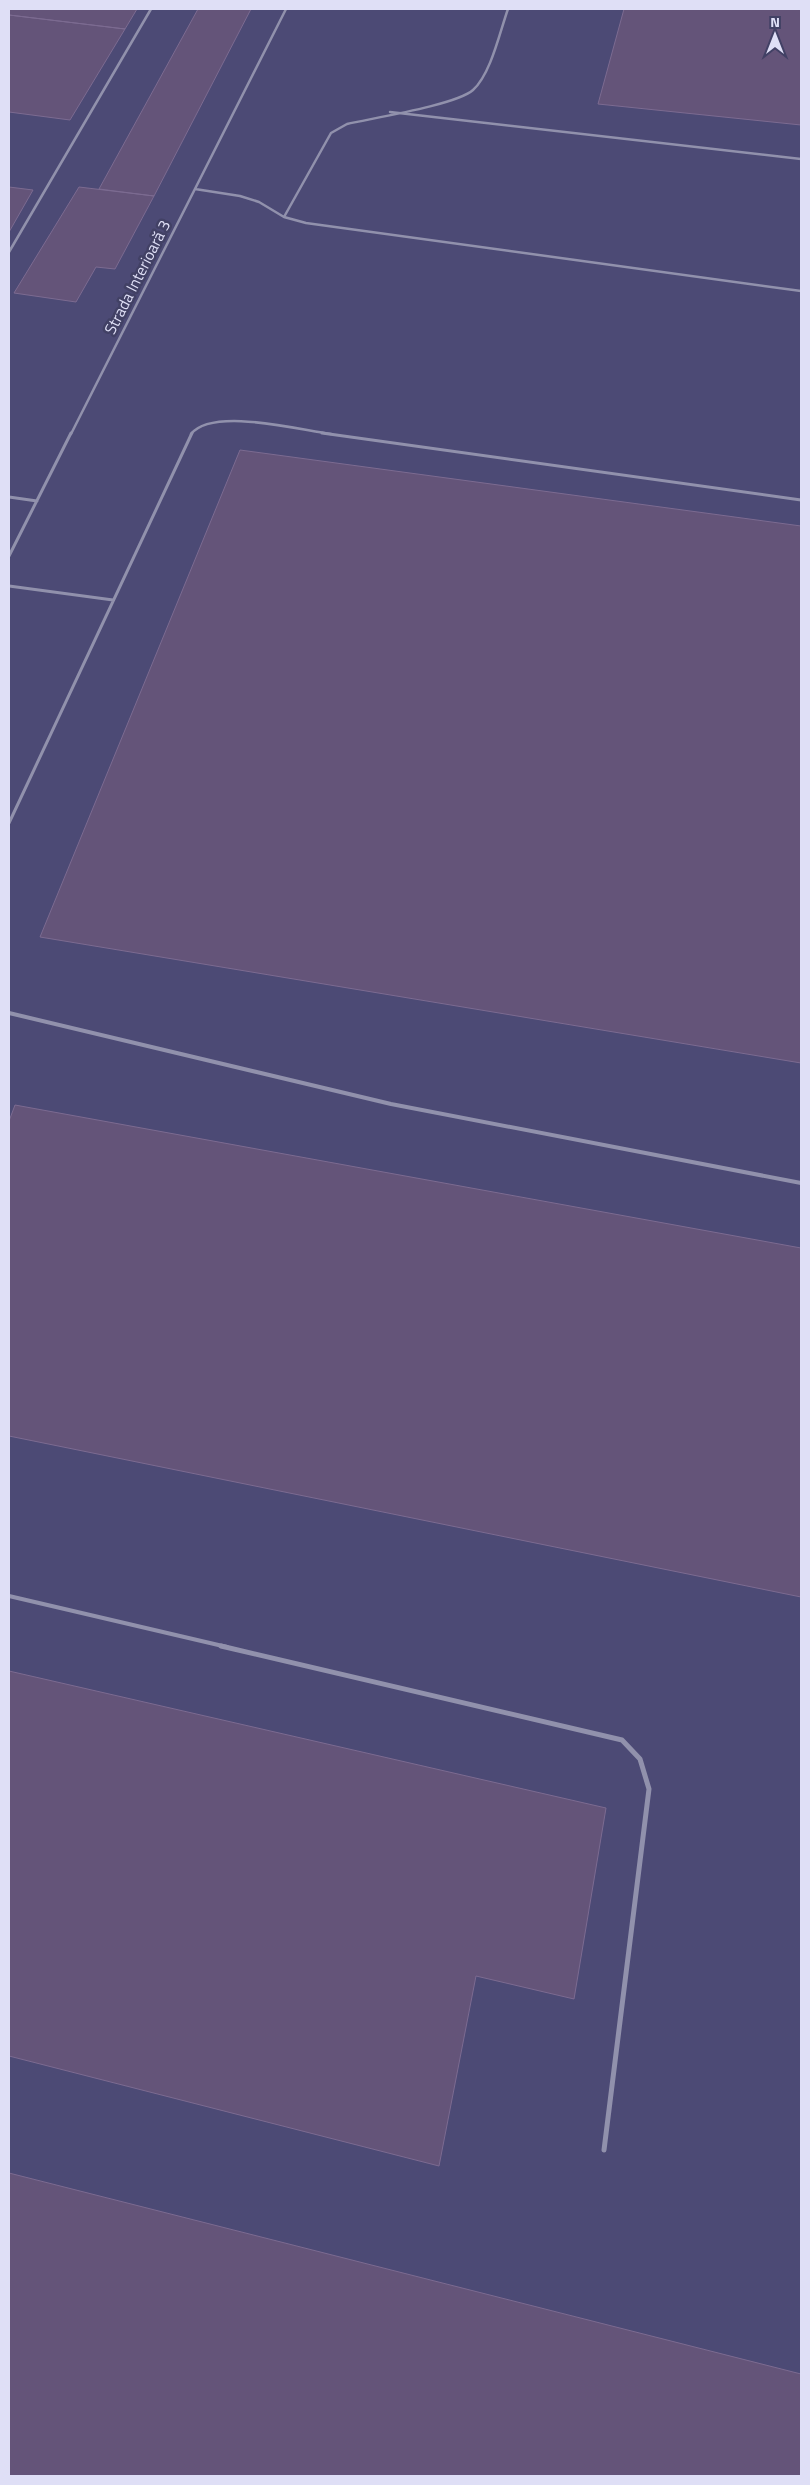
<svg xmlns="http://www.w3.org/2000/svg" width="810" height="2485" font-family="'Titillium Web',sans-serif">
<rect width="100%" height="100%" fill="#424165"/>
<path fill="#4c4a75" d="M9 9H801V2476H9Z"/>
<path fill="#645479" stroke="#7c6b91" d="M9 9H137L125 29 9 15Z
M198 9H251L154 196 99 189Z
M624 9H801V125L598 104Z
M9 15 125 29 70 120 9 112Z
M9 187 33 190 9 232Z
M79 187 154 196 115 269 96 267 76 302 14 293Z
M240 450 801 526V1063L40 937Z
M15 1105 801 1248V1597L9 1436V1121Z
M9 1671 606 1808 574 1999 476 1976 439 2166 9 2056Z
M9 2173 801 2374V2476H9Z"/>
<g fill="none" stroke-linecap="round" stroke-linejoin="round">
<path stroke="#9191ac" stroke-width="2.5" d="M390 112 801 159
M195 189 240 196 259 202 284 217 306 223 801 291
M284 217 331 133 347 124C373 118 456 105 473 90 491 74 500 31 508 9
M9 252 151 9
M71 434 286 9
M191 434C213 407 299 430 331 434"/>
<path stroke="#9191ac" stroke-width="3" d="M322 433 801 500
M9 497 37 501
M9 556 71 433
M9 586 113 600
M9 823 192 433"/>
<path stroke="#9191ac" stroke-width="4" d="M9 1013 391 1104 801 1183
M9 1596 227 1647"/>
<path stroke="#9191ac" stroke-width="5" d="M221 1646 622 1740 640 1759 649 1789 604 2150"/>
</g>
<g text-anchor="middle" stroke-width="5" stroke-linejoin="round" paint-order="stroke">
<g font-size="16" fill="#dfdff6" stroke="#424165">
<text transform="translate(137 277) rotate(-63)" y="6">Strada Interioară 3</text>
</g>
</g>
<rect width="810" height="2485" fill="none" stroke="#dfdff6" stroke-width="20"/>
<g transform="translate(775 35)" stroke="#424165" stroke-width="4" paint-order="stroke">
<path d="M0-4L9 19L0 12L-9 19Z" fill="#dfdff6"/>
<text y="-8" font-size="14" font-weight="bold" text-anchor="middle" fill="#dfdff6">N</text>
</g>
</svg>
